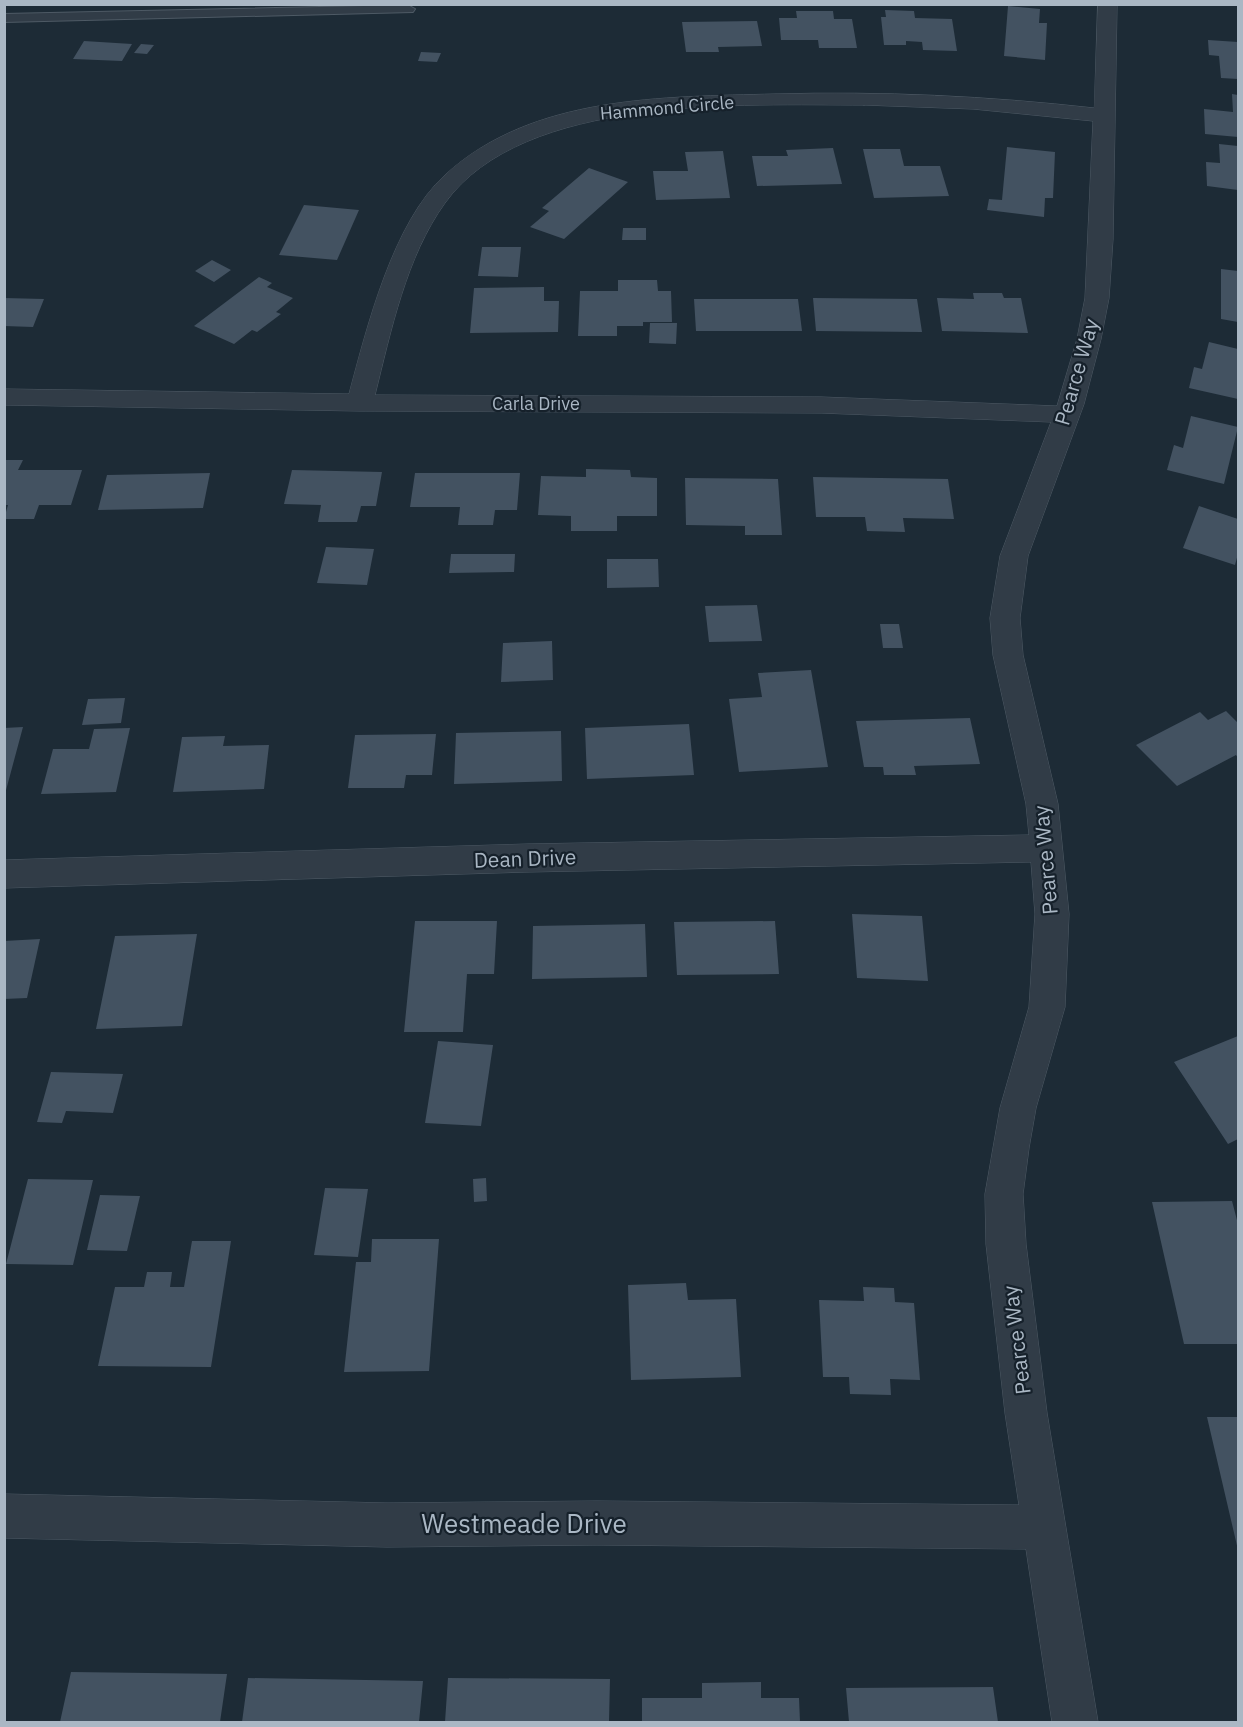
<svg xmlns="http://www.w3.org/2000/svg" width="1243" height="1727" font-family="'IBM Plex Sans',sans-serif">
<rect width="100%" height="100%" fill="#1d2b36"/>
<path fill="#435261" d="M1008 6 1040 9 1039 23H1047L1045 60 1004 56Z
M885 10 914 11 915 18 952 19 957 51 923 50 922 42 906 41V45H884L881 17H886Z
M796 11H833L834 19H852L857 48H819L818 40H781L779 18H797Z
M757 21 762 46 718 47 719 52H686L682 22Z
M1208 40 1238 42V79L1221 78 1219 56 1209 55Z
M84 41 132 44 122 61 73 59Z
M141 44 154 45 147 54 134 53Z
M421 52 441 53 437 62 418 61Z
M1232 94 1238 95V137L1205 134 1204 109 1233 112Z
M1219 144 1238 146V190L1207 186 1206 162 1220 163Z
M1007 147 1055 152 1053 198H1045L1044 217 987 210 989 199 1002 200Z
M833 148 842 184 757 186 752 156H788L786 150Z
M863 149H900L904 166H940L949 196 874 198Z
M723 151 730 198 656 200 653 171H688L685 152Z
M589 168 628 182 564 239 530 227 549 211 542 208Z
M304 205 359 210 337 260 279 255Z
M623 228H646V240H622Z
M482 247H521L518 277 478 276Z
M212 260 231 270 214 282 195 271Z
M1221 269 1238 271V322L1221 319Z
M259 277 272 283 267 287 293 298 276 312 281 314 257 332 252 330 234 344 194 326Z
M618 280H657L658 291H671L672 322H643V326H617V336H578L580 291H618Z
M544 287V301H559L558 332 470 333 474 288Z
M973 293H1002L1004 298H1021L1028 333 942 331 937 298 974 299Z
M4 298 44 299 33 327 4 326Z
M813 298 917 299 922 332 816 331Z
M694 299H798L802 331H696Z
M650 323H677L676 344 649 343Z
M1209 342 1238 349V399L1189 388 1194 367 1202 369Z
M1191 416 1238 427 1224 484 1167 470 1174 445 1183 448Z
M4 460H23L18 470H82L71 505H39L34 519H4L8 505H4Z
M586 469 630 470 631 477 657 478V516H617V531H571V516L538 515 541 476 586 477Z
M292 470 382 472 376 506H361L357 522H318L321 505 284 504Z
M210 473 203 508 98 510 107 475Z
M415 473H520L517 510H495L493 525H458L460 507H410Z
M813 477 948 479 954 519 903 518 905 532 867 531 865 517H816Z
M685 478 778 479 782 535H745V526L686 525Z
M1199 506 1238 519V554L1235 565 1183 548Z
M326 547 374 549 367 585 317 583Z
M451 554H515L514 572 449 573Z
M607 559H658L659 587 607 588Z
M757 605 762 641 709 642 705 606Z
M880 624H899L903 648H883Z
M552 641 553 680 501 682 503 643Z
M811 670 828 767 739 772 729 699 762 697 758 673Z
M125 698 121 723 82 725 88 699Z
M1226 711 1238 723V758L1236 755 1177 786 1136 745 1200 712 1208 720Z
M970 718 980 764 914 766 916 775H884L883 767H864L856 721Z
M689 724 694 775 587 779 585 728Z
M23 727 5 794H4V728Z
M130 728 116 792 41 794 53 749H89L94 729Z
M561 731 562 781 454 784 456 733Z
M436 734 432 775H406L404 788H348L355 735Z
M225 736 223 746 269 745 264 789 173 792 182 737Z
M852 914 922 916 928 981 857 978Z
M415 921H497L494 974H467L463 1032H404Z
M775 921 779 974 677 975 674 922Z
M645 924 647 977 532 979 533 926Z
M197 934 182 1026 96 1029 115 936Z
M40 939 27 998 4 999V941Z
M1238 1036V1139L1228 1144 1174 1062Z
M438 1041 493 1045 481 1126 425 1123Z
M51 1072 123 1074 113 1113 66 1111 62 1123 37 1122Z
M486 1178 487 1201 474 1202 473 1179Z
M28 1179 93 1180 73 1265 6 1264Z
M325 1188 368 1189 358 1257 314 1255Z
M100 1195 140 1196 127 1251 87 1250Z
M1232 1201 1238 1224V1344H1184L1152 1202Z
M372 1239H439L429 1371 344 1372 356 1262H371Z
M192 1241H231L211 1367 98 1366 115 1287H144L147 1272H172L170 1287H184Z
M686 1283 688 1300 736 1299 741 1377 631 1380 628 1285Z
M863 1287 894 1288 895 1302 914 1303 920 1380 890 1379 891 1395 850 1394 849 1377H823L819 1300 864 1301Z
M1207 1417H1238V1550Z
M71 1672 227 1674 220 1722H60Z
M248 1678 423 1681 419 1722H242Z
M448 1678 610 1679 609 1722H445Z
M761 1682V1698H799L800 1722H642V1698H702V1683Z
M993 1687 998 1722H849L846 1688Z"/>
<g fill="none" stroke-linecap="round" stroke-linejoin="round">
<g stroke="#4e5a65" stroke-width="2">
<path id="lane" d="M408 5 415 9 413 12 4 22V14Z"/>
</g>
<g stroke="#4e5a65" stroke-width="1">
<path id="street" d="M1098 4 1117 6 1113 239 1109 298 1101 339 1084 404 1028 556 1020 618 1023 655 1058 804 1069 914 1065 1007 1036 1108 1029 1148 1023 1194 1026 1244 1047 1413 1098 1722H1052L1026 1549 597 1545 387 1547 4 1538V1494L387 1503 597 1501 1019 1505 1005 1413 986 1244 985 1194 1000 1108 1029 1007 1035 914 1031 862 528 872 4 888V860L528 844 1029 835 1026 804 993 655 990 618 1000 556 1051 422 821 413 360 411 4 405V389L349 394C367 327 393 222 445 175 532 95 664 97 775 94 882 91 987 96 1094 108ZM864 105 973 109 1093 121 1085 298 1077 339 1057 406 821 397 375 395C391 331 406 257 445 203 523 94 744 105 864 105Z"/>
</g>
<use href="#lane" fill="#313c47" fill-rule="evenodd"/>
<use href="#street" fill="#313c47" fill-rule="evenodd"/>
</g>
<g text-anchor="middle" stroke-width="4.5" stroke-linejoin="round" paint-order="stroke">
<g font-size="18" fill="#aab7c4" stroke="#16212b">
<text transform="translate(667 108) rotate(-5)" y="6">Hammond Circle</text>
<text x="536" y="410">Carla Drive</text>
</g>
<g font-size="21" fill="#aab7c4" stroke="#16212b">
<text transform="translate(1077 372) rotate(-74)" y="7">Pearce Way</text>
<text transform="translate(525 859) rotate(-2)" y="7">Dean Drive</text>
<text transform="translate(1046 860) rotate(-95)" y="7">Pearce Way</text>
<text transform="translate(1017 1340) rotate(-97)" y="7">Pearce Way</text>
</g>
<g font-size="26" fill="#aab7c4" stroke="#16212b">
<text x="524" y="1533">Westmeade Drive</text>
</g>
</g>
<rect width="1243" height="1727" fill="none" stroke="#aab7c4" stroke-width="12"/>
</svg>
